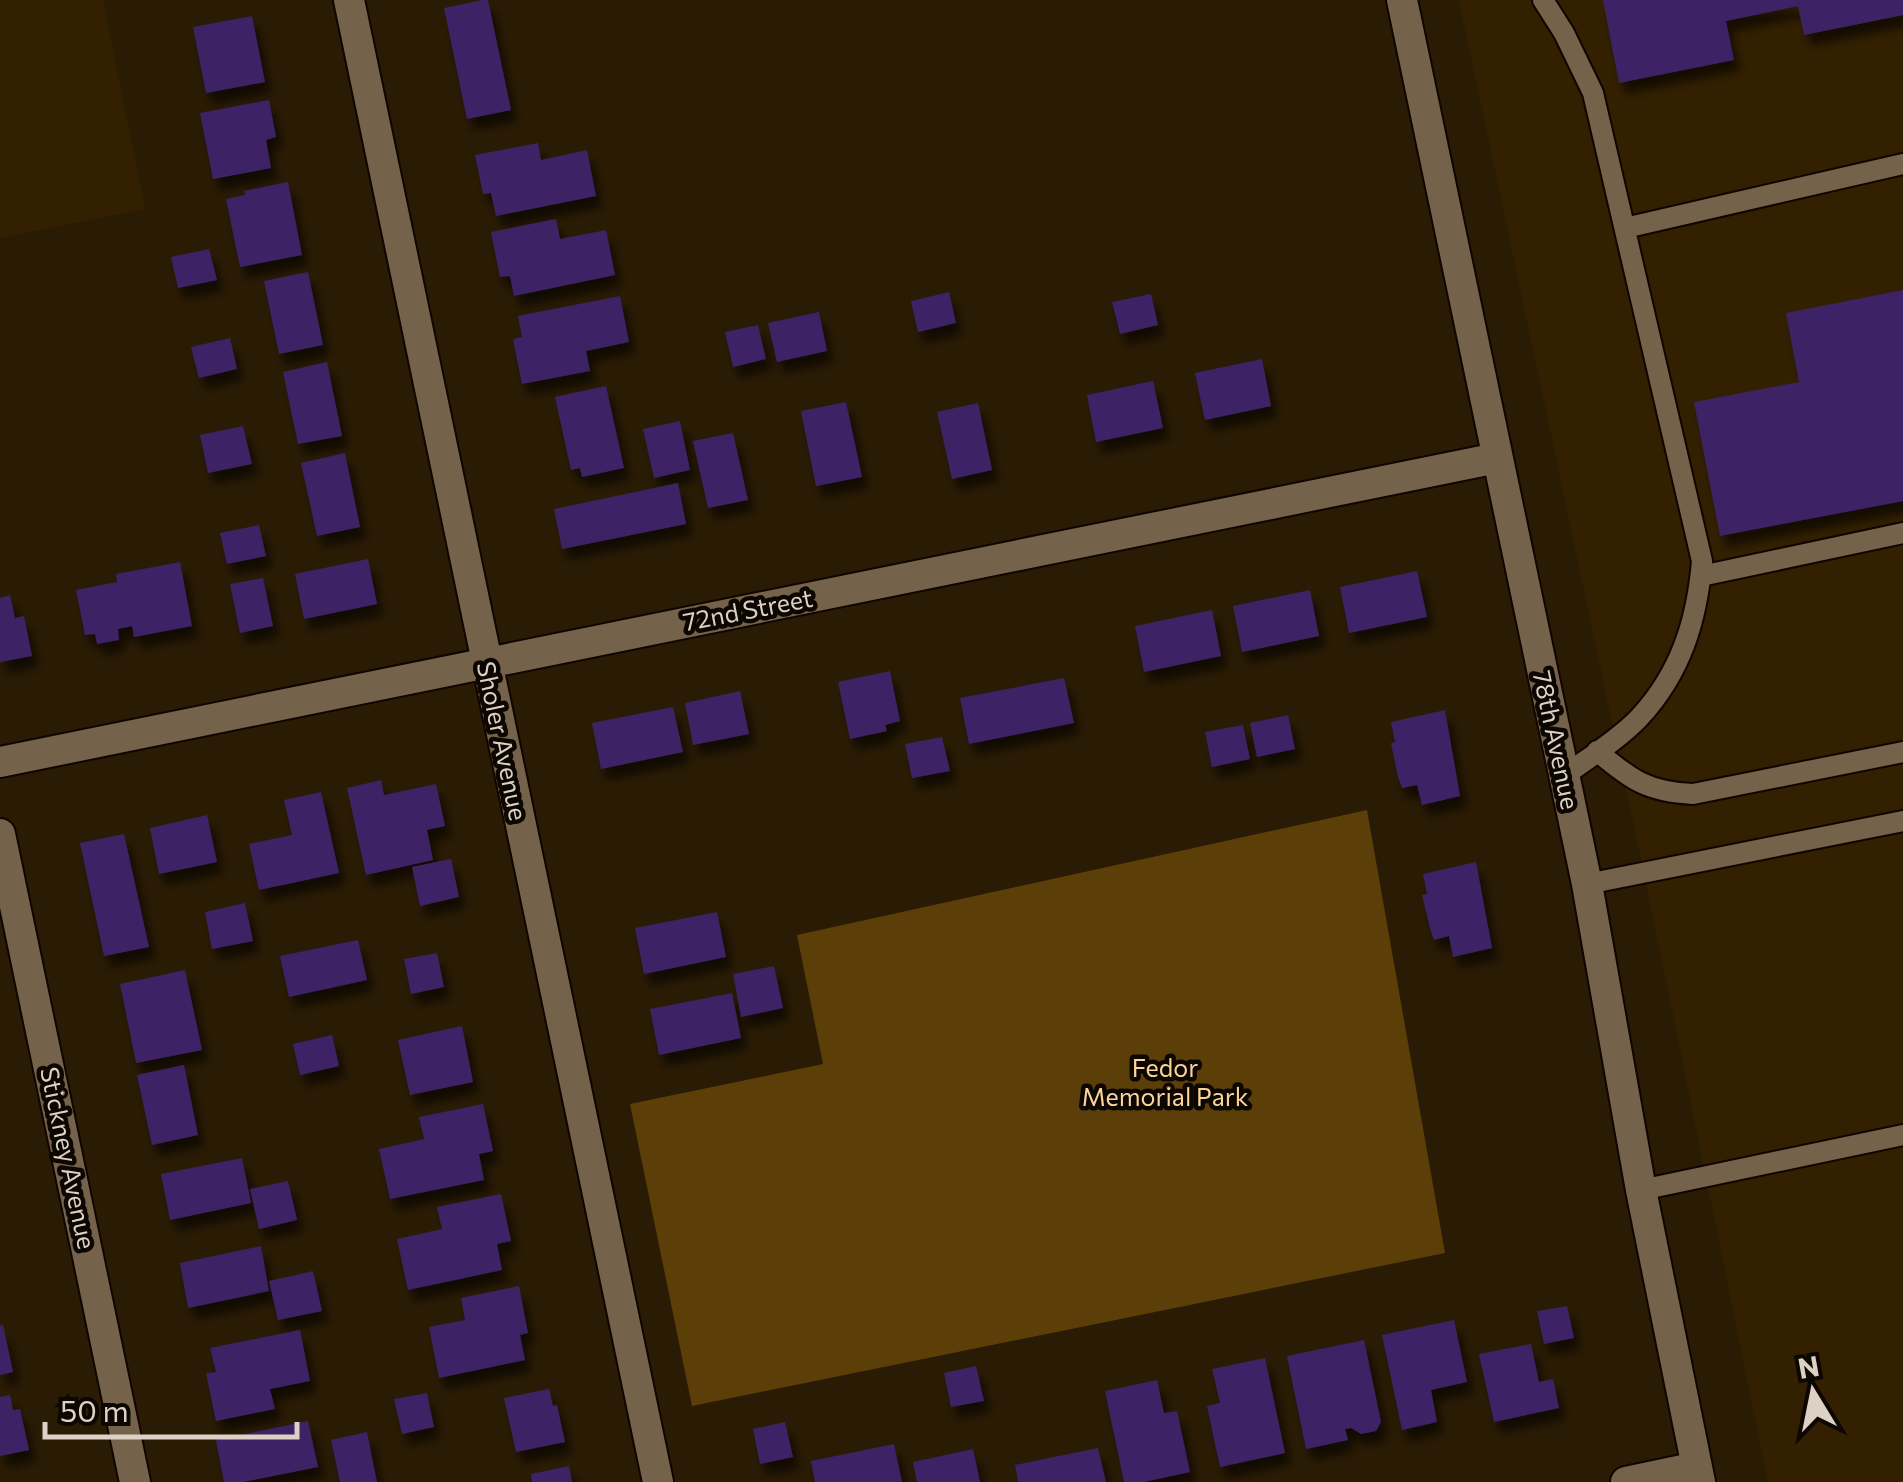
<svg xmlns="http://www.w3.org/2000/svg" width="1903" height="1482" font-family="Commissioner,sans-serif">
<defs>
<filter id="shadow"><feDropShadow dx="6" dy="11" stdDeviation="5" flood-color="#0009"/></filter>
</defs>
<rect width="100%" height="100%" fill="#2a1b04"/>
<path fill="#332001" d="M0 0H103L145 209 0 238Z
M1459 0H1903V1482H1768L1651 907Z"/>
<path fill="#5c3e08" d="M1367 810 1445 1253 692 1406 630 1104 823 1064 797 935Z"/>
<path fill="#3d2265" filter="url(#shadow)" d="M482 0H488L511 110 467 119 444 8Z
M1603 0H1903V15L1804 35 1798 6 1726 21 1734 60 1619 83Z
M252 16 265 82 206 93 193 27Z
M269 100 276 137 266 140 271 168 213 179 200 113Z
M538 143 541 160 587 150 596 196 496 216 491 193 483 194 475 155Z
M288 182 302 255 240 267 226 199 245 195 244 191Z
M556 219 560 239 606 230 615 275 514 296 510 276 500 277 491 232Z
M209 249 217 280 178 288 171 257Z
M308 272 323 345 279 354 264 281Z
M1903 290V501L1720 536 1694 402 1799 382 1786 313Z
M949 292 956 323 918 332 911 301Z
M1151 294 1158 325 1120 334 1112 302Z
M620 296 629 342 586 351 590 371 522 384 513 339 522 337 518 316Z
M819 312 827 351 777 362 768 323Z
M758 325 766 359 733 367 725 332Z
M230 338 237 369 199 378 191 347Z
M1262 359 1271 406 1205 420 1195 373Z
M327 362 342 436 298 444 283 372Z
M1153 381 1163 428 1096 442 1087 395Z
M606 386 624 468 582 477 580 468 571 470 555 397Z
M846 402 862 477 816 486 801 411Z
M978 403 992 470 952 479 937 412Z
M680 421 690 470 654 478 643 429Z
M243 426 252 464 208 473 200 435Z
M733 433 748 500 708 508 693 441Z
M345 453 360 527 317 536 301 463Z
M678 483 686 524 562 549 554 509Z
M259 525 266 556 227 564 220 533Z
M368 559 377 604 304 619 295 574Z
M180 562 192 626 134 637 132 626 118 629 119 640 97 644 95 634 85 635 76 590 117 582 116 574Z
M1417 571 1427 617 1349 633 1340 587Z
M263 578 273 626 240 633 230 584Z
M1310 590 1319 636 1242 652 1233 606Z
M10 595 15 618 24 616 32 656 0 662V598Z
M1212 610 1221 656 1144 672 1135 626Z
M890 671 900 721 885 725 887 731 850 739 838 682Z
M1064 678 1074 723 969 744 960 698Z
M740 691 749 734 693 745 685 703Z
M673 707 683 752 601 769 592 723Z
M1445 710 1460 796 1422 805 1417 785 1402 788 1398 777 1391 743 1395 742 1391 722Z
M1288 715 1295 749 1257 757 1250 723Z
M1243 725 1250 759 1212 767 1205 732Z
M942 737 950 771 912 778 905 744Z
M381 780 384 795 436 784 445 826 427 830 433 860 366 875 347 788Z
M321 792 339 873 259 890 249 844 292 835 284 800Z
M207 815 217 862 159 874 150 828Z
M124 834 149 947 104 956 80 843Z
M451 859 459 897 420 906 412 867Z
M1476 862 1492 948 1453 957 1449 936 1434 940 1430 928 1422 895 1427 894 1423 874Z
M245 903 253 941 212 949 205 912Z
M717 912 726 957 644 974 635 928Z
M358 940 367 980 289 997 280 956Z
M437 953 444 987 411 994 404 959Z
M774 966 783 1008 741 1017 733 974Z
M185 970 202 1050 136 1063 120 984Z
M732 993 741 1038 659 1055 650 1009Z
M462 1026 473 1082 410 1095 398 1040Z
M332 1035 339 1066 300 1075 293 1044Z
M184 1065 198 1135 152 1145 137 1075Z
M483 1104 493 1151 479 1154 484 1180 390 1199 379 1149 424 1139 419 1117Z
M242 1158 251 1203 170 1220 161 1174Z
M288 1181 297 1220 259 1229 250 1189Z
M501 1194 511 1241 497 1244 502 1270 408 1290 397 1239 442 1229 437 1207Z
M261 1246 269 1291 188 1308 180 1263Z
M313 1271 322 1311 278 1320 269 1281Z
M519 1286 528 1333 520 1335 525 1360 439 1378 429 1327 465 1320 461 1298Z
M1567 1306 1574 1338 1544 1344 1537 1311Z
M1454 1320 1467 1382 1431 1390 1437 1422 1402 1430 1382 1335Z
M3 1325 13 1372 0 1375V1326Z
M300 1330 310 1381 270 1389 275 1409 216 1421 206 1373 216 1372 210 1348Z
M1364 1340 1381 1422 1376 1431 1361 1434 1351 1428 1345 1429 1348 1440 1306 1449 1287 1356Z
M1531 1344 1539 1382 1553 1379 1559 1408 1494 1422 1479 1354Z
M1265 1358 1285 1453 1220 1467 1207 1406 1220 1403 1212 1369Z
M976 1366 984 1401 951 1407 944 1373Z
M1157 1380 1164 1413 1177 1411 1190 1472 1144 1482H1124L1105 1391Z
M549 1389 553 1406 557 1405 565 1442 516 1452 504 1398Z
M427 1393 434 1427 402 1434 394 1399Z
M10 1395 13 1410 20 1409 29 1450 0 1456V1397Z
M308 1421 318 1467 243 1482H224L216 1440Z
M785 1422 793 1457 760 1464 753 1429Z
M367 1432 377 1482H340L331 1440Z
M894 1444 902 1482H815L811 1461Z
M1098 1448 1106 1482H1018L1015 1465Z
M973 1449 980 1482H917L913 1462Z
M569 1466 572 1482H532L531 1474Z"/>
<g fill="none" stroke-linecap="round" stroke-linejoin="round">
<g stroke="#120500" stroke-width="24">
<path id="lane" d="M1543 0 1564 33 1593 93 1702 561C1697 620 1681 673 1639 718 1618 740 1588 758 1564 776
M1625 228 1903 164
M1701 576 1903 533
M1597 751C1631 780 1648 792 1693 794L1903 752
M1587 884 1903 821
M1641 1190 1903 1135"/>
</g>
<g stroke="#120500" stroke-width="34">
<path id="street" d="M349 0 658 1482
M1402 0 1587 884 1641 1190 1700 1482
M0 762 1497 458
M0 834 135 1482
M1626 1482 1697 1467"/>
</g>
<use href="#lane" stroke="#74624a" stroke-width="20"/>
<use href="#street" stroke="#74624a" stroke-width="30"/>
</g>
<g text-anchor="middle" stroke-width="9" stroke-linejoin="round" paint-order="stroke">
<g font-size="25" fill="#dcd1c4" stroke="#0d0701">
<text transform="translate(748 610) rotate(-11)" y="9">72nd Street</text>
<text transform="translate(1556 740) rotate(78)" y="9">78th Avenue</text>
<text transform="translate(502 741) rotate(78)" y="9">Sholer Avenue</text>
<text transform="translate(68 1158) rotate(78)" y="9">Stickney Avenue</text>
</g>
<g font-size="25" fill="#fcd39a" stroke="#0d0701">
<text x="1165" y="1077">Fedor<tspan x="1165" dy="29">Memorial Park</tspan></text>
</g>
</g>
<g transform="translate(1813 1392) rotate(350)" stroke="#0d0701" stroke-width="8" paint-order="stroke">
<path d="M0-8L18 38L0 25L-18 38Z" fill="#dcd1c4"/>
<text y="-15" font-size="28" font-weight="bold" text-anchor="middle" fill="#dcd1c4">N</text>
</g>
<path d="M45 1422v15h252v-15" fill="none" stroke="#dcd1c4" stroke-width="5"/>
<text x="60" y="1422" font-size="30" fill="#dcd1c4" stroke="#0d0701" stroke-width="8" paint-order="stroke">50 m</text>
</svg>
